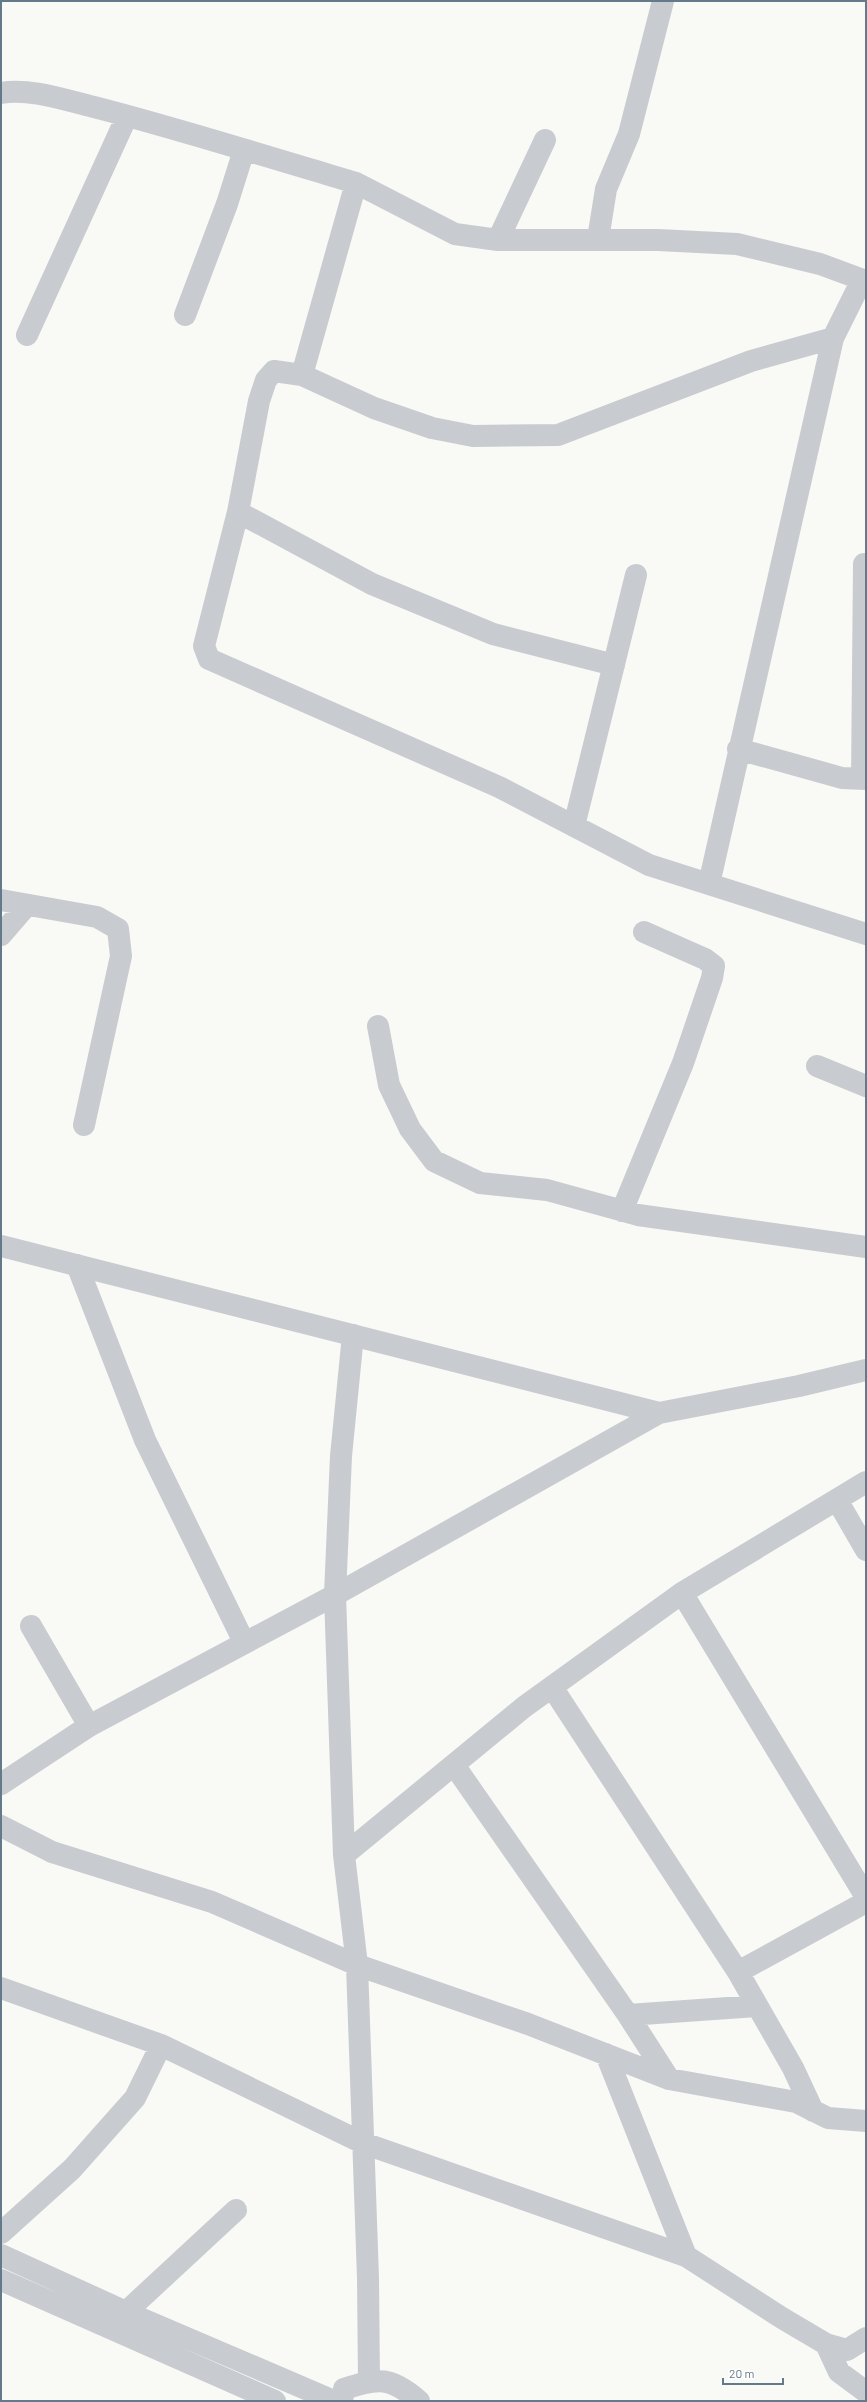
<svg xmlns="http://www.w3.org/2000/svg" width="867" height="2402" font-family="Barlow,sans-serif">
<rect width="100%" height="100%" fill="#f9f9f5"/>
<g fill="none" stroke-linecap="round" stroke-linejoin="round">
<path stroke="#c8ccd0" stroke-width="22" d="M1 93C31 88 64 100 94 107 172 127 248 151 326 174L356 183 455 234 498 240H658L737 244 820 264 866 281
M598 239 606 189 629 134 663 1
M498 240 545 140
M862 280 833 338 751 361 558 435 473 436 432 428 374 408 302 375 274 371 266 380 259 401 238 512 204 646 209 659 499 787 649 865 866 934
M185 315 227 204 244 150
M27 335 127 116
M302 375 356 183
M238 512 372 584 493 634 614 665
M738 749 842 778 866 779
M862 779 864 564
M574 826 636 575
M709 884 833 338
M1 900 97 917 118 929 121 956 84 1125
M1 935 26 906
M378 1026 389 1085 410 1129 434 1161 480 1183 547 1190 638 1215 866 1247
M817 1066 866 1086
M622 1211 683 1063 712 978 714 966 705 959 644 932
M77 1265 145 1440 244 1642
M353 1335 341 1456 335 1595 344 1855 357 1965 368 2278 369 2381
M837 1500 866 1550
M682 1593 866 1897
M31 1626 89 1726
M552 1687 738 1972 793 2068 813 2111
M454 1765 628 2015 669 2079
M1 1826 52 1852 212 1902 357 1965 528 2024 669 2079 796 2102 828 2118 866 2121
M344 1855 524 1707 682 1593 866 1482
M738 1972 866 1902
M1 1988 161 2045 363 2143 686 2256 782 2318 826 2344 847 2350 866 2338
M628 2015 757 2006
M606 2054 686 2256
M1 2233 72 2169 135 2098 161 2045
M126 2312 236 2210
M826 2344 839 2372 866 2392"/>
<path stroke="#c8ccd0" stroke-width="22" d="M1 1246 659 1413
M1 1784 89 1726 335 1595 659 1413 799 1386 866 1370
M1 2255 126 2312 334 2401
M1 2280 275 2401
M342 2401 344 2389C379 2377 391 2377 419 2401"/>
</g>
<rect width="867" height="2402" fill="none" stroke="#64798a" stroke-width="4"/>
<path d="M723 2378v6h60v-6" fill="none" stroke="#64798a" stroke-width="2"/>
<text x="729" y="2378" font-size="12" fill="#64798a" stroke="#ffffff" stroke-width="3" paint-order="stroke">20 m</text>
</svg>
